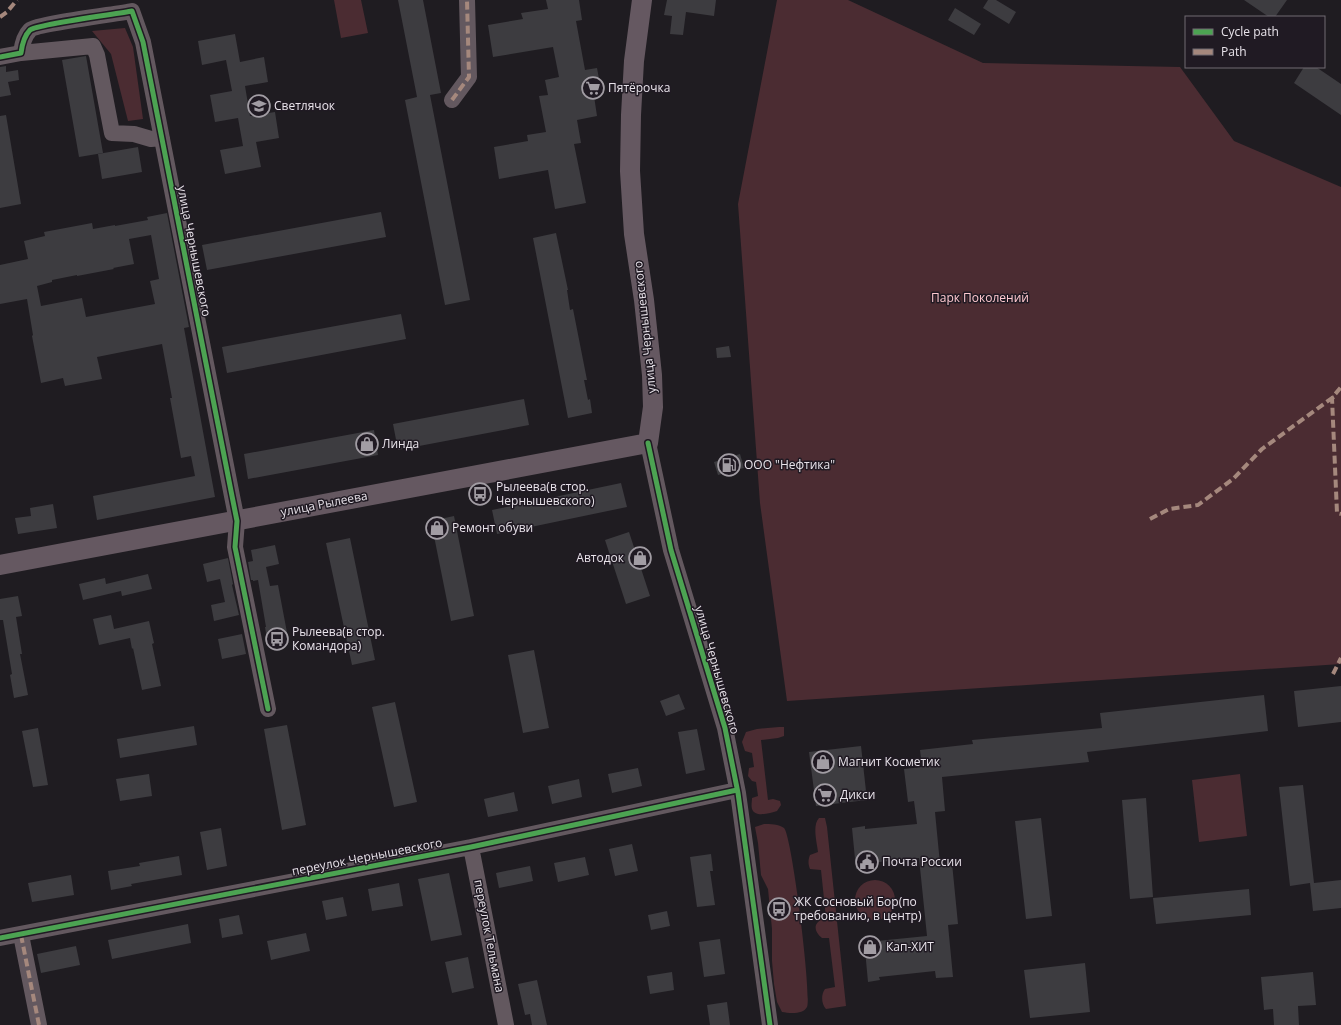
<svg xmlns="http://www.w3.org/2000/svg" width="1341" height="1025" font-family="'Open Sans',sans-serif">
<rect width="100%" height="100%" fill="#1f1c21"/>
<path fill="#4b2c32" d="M334 0H361L368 33 341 38Z
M777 0H848L983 63 1180 67 1234 141 1341 187V664L787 701 760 503 738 204Z
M125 28 133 47 143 119 128 121 111 54 92 31Z
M779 727H784V736L778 738 761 740 768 800 773 799 780 801 781 805 777 811C770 813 755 818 752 809 751 806 752 801 752 798L758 796 756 782 752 781 748 776 749 768 754 767 752 753 745 751 742 742 746 732 757 729Z
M1240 774 1247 836 1199 842 1192 780Z
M819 818H825L827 827 846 1006 826 1009C821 1004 821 994 825 989L835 987 829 938H822C812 930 814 921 826 918L821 870 810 869C808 864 808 860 810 855L818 852C817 843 812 825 819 818Z
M764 824C770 824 779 824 784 828 792 835 812 998 807 1007 803 1015 789 1013 782 1012L777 1002 774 984 772 961V929L768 889 761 875 758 843 755 827Z
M855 900a20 20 0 1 1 40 0a20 20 0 1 1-40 0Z"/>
<path fill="#3d3c40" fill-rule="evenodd" d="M398 0H423L441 93 430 95 470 300 445 305 405 100 417 97Z
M546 0H579L582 20 576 21 585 70 597 68 602 95 594 96 597 116 577 120 581 143 574 144 586 203 555 209 548 170 499 179 494 147 528 141 527 135 546 132 539 96 548 95 545 80 559 77 553 47 493 57 488 25 523 19 521 13 548 9Z
M667 0H716L714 16 686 12 683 35 670 34 672 16 664 15Z
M988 0H996L1016 12 1009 24 983 8Z
M1244 0H1287L1275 17H1269Z
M955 8 981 24 974 35 948 20Z
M235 34 240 62 264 57 268 82 245 86 250 116 275 112 279 138 256 142 261 167 225 174 220 150 243 146 238 118 215 122 210 95 232 91 226 60 202 65 198 41Z
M86 56 103 153 79 157 62 60Z
M6 66V72L18 70 19 80 8 82 11 95 0 97V67Z
M1304 67H1316L1341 84V115L1294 83Z
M6 115 21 204 0 208V116Z
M138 147 142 172 102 179 98 154Z
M381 212 386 237 207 270 202 245Z
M167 213 189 327 184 328 215 497 97 520 93 496 195 476 191 456 181 458 170 398H172L162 344 97 357 102 379 65 386 63 378 41 383 32 336 33 335 27 299 0 304V265L28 259 24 241 45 236 44 232 92 223 93 229 115 225V226L148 220 147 217ZM151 235 159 279 150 281 155 304 86 317 82 298 41 306 37 286 52 282V280L77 275V276L114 269 113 268 134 264 129 239Z
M556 233 568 290H567L570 310 573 309 587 380H584L588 400 590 399 592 413 568 418 533 238Z
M401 314 406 339 227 373 222 347Z
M729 346 731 357 717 358 716 348Z
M524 399 529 425 398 450 393 424Z
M374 430 378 455 248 479 244 454Z
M740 454 744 468 718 475 714 462Z
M621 483 627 507 497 534 492 510Z
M53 504 57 528 18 534 15 518 31 516 30 508Z
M454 516 474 616 451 621 431 521Z
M629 532 650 596 626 604 605 540Z
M350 538 375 660 352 665 326 543Z
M275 545 279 564 266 567 270 586 278 585 289 643 268 646 265 627H266L258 580 253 581V580H251L248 562 253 561 251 550Z
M228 558 233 584 232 585 239 615 214 621 211 605 225 602 220 579 207 582 203 564Z
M148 574 152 589 122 596 121 591 83 600 79 584 105 578 106 584Z
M18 596 22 616 16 617 22 654H20L28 695 14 698 10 675 12 674 3 620H0V599Z
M111 615 114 629 149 621 154 643 152 644 161 686 142 690 133 648 132 649 130 638 99 645 93 619Z
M242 634 246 654 222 659 218 639Z
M534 650 549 728 523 733 508 655Z
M1341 686V722L1298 727 1294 691Z
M679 694 685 709 666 716 660 701Z
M1264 695 1268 731 1087 752 1089 762 942 777 945 811 935 812 940 864 952 863 958 924 948 925 953 977 936 978 935 971 879 977 880 980 868 982 864 939 876 938 877 941 927 936 919 858 869 863V868L856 869 852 828 865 826V829L917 824 914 801 908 802 904 769 922 767 920 750 973 744 972 740 1102 728 1100 713Z
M395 702 417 802 394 807 372 707Z
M287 725 306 825 282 830 264 729Z
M194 726 197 745 120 758 117 739Z
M38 728 48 785 33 787 22 731Z
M697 729 705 770 686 774 678 732Z
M861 746 867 800 816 806 809 752Z
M638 768 642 786 612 793 608 774Z
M149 774 152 796 120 801 116 779Z
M579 779 582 797 552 804 548 786Z
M1303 785 1314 883 1341 880V908L1313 911 1310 883 1290 886 1279 787Z
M514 792 518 811 488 817 484 799Z
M1146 798 1153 897 1130 899 1122 800Z
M1041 818 1052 916 1026 919 1015 821Z
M221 828 227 866 207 870 200 832Z
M632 844 638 871 615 876 609 849Z
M711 854 713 871H710L715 905 697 907 690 857Z
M179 856 182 875 131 884 132 886 111 890 108 871 140 866 139 863Z
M585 857 589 875 558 882 554 863Z
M530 866 533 881 499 888 496 873Z
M449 873 462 935 431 941 418 879Z
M71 875 74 895 32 902 28 883Z
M399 883 403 906 372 911 368 889Z
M1249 889 1251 915 1156 924 1153 898Z
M343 897 347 916 326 920 322 901Z
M667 911 670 926 651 930 648 915Z
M239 915 243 934 222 938 219 919Z
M188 924 191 943 112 959 108 940Z
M306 933 310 951 271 960 267 941Z
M720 939 725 974 704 977 699 942Z
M76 946 80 965 41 973 37 954Z
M468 957 474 988 452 993 445 962Z
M1085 963 1090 1012 1030 1018 1024 970Z
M672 972 674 990 650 994 647 976Z
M1313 972 1316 1005 1298 1006 1299 1025H1274L1273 1009 1264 1010 1261 977Z
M537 980 547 1025H532L530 1014 525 1015 518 984Z
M727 1002 730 1025H710L707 1005Z"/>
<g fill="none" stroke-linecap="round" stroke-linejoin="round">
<path stroke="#63585f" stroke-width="16" d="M21 53 93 46 97 55 112 133 134 134 151 139 162 138
M0 57 21 53C22 45 24 36 30 30 37 24 117 14 132 11L143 42 232 496 237 521 235 547 268 709
M452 100 469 77 467 0
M648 443 671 550 725 728 738 793 770 1025
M471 847 506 1025
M21 935 39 1025
M0 938 471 847 737 790"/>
<path stroke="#655861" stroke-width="20" d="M0 565 648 443 653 407 652 375 644 300 634 234 630 171 631 115 634 61 642 0"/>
<path stroke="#a5887d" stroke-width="4" stroke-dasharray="8 4" stroke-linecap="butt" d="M0 17 7 12 17 0
M452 100 469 77 467 0
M1334 397 1332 398 1337 513 1341 514
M1150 519 1169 509 1198 505 1233 479 1262 449 1332 398 1341 387
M1333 674 1341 658
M21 935 39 1025"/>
<g stroke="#201a23" stroke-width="8">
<path id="cycleway" d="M0 57 21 53C22 45 24 36 30 30 37 24 117 14 132 11L143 42 232 496 237 521 235 547 268 709
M648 443 671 550 725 728 738 793 770 1025
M0 938 471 847 737 790"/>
</g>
<use href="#cycleway" stroke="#4ca352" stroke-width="5"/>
</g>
<defs>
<g id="supermarket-ring" transform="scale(1.15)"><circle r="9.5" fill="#201a23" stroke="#a29da4" stroke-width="1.5"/><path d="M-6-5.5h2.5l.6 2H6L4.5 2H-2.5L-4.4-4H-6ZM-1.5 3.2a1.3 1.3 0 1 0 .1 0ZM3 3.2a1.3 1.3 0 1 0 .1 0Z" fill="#a29da4"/></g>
<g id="school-ring" transform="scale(1.15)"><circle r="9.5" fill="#201a23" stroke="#a29da4" stroke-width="1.5"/><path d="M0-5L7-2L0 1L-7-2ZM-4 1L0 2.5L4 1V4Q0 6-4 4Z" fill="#a29da4"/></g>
<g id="shop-ring" transform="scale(1.15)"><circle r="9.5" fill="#201a23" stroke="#a29da4" stroke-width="1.5"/><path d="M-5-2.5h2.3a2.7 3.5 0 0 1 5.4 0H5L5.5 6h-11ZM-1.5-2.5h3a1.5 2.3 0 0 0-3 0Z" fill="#a29da4"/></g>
<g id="fuel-ring" transform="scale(1.15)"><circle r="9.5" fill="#201a23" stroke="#a29da4" stroke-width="1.5"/><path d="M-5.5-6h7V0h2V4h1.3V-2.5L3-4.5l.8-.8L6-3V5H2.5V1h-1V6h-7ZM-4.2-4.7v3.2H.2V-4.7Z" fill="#a29da4"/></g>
<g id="bus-ring" transform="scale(1.15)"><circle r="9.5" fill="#201a23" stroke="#a29da4" stroke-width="1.5"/><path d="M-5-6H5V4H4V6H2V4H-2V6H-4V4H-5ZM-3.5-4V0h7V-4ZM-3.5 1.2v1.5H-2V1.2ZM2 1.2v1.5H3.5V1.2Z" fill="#a29da4"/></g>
<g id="civic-ring" transform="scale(1.15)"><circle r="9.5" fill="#201a23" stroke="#a29da4" stroke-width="1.5"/><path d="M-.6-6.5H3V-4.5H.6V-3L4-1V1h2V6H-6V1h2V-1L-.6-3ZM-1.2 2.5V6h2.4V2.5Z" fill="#a29da4"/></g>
</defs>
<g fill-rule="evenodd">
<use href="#supermarket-ring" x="593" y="88"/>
<use href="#school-ring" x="259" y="106"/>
<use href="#shop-ring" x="367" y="444"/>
<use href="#fuel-ring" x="729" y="465"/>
<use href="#bus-ring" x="480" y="494"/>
<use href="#shop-ring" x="437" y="528"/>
<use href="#shop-ring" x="640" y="558"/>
<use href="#bus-ring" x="277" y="639"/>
<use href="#shop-ring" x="823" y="762"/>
<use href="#supermarket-ring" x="825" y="795"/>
<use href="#civic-ring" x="867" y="862"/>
<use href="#bus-ring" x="779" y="909"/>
<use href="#shop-ring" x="870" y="947"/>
</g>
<g text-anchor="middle" stroke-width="3" stroke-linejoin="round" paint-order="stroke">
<g font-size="12" fill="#e8e3ea" stroke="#201a23" text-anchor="start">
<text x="608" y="92">Пятёрочка</text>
<text x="274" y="110">Светлячок</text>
<text x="382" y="448">Линда</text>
<text x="744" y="469">ООО "Нефтика"</text>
<text x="496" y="491">Рылеева(в стор.<tspan x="496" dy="14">Чернышевского)</tspan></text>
<text x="452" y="532">Ремонт обуви</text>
<text x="624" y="562" text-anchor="end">Автодок</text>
<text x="292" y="636">Рылеева(в стор.<tspan x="292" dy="14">Командора)</tspan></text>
<text x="838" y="766">Магнит Косметик</text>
<text x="840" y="799">Дикси</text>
<text x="882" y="866">Почта России</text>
<text x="794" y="906">ЖК Сосновый Бор(по<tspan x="794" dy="14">требованию, в центр)</tspan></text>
<text x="886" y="951">Кап-ХИТ</text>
</g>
<g font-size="12" fill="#e8e3ea" stroke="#201a23">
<text transform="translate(194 251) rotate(79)" y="4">улица Чернышевского</text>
<text transform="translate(645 327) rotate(-96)" y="4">улица Чернышевского</text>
<text transform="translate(324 504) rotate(-11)" y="4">улица Рылеева</text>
<text transform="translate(717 670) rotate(74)" y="4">улица Чернышевского</text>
<text transform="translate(367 857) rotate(-11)" y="4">переулок Чернышевского</text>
<text transform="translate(489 936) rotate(79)" y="4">переулок Тельмана</text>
</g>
<g font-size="12" fill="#ffc9d0" stroke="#201a23">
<text x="980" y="302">Парк Поколений</text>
</g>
</g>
<rect x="1185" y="16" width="140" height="52" fill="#201a23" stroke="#706a73"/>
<rect x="1193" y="29" width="20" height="6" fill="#4ca352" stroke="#706a73"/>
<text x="1221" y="36" font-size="12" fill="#e8e3ea">Cycle path</text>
<rect x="1193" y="49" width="20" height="6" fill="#a5887d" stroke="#706a73"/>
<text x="1221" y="56" font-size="12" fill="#e8e3ea">Path</text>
</svg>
